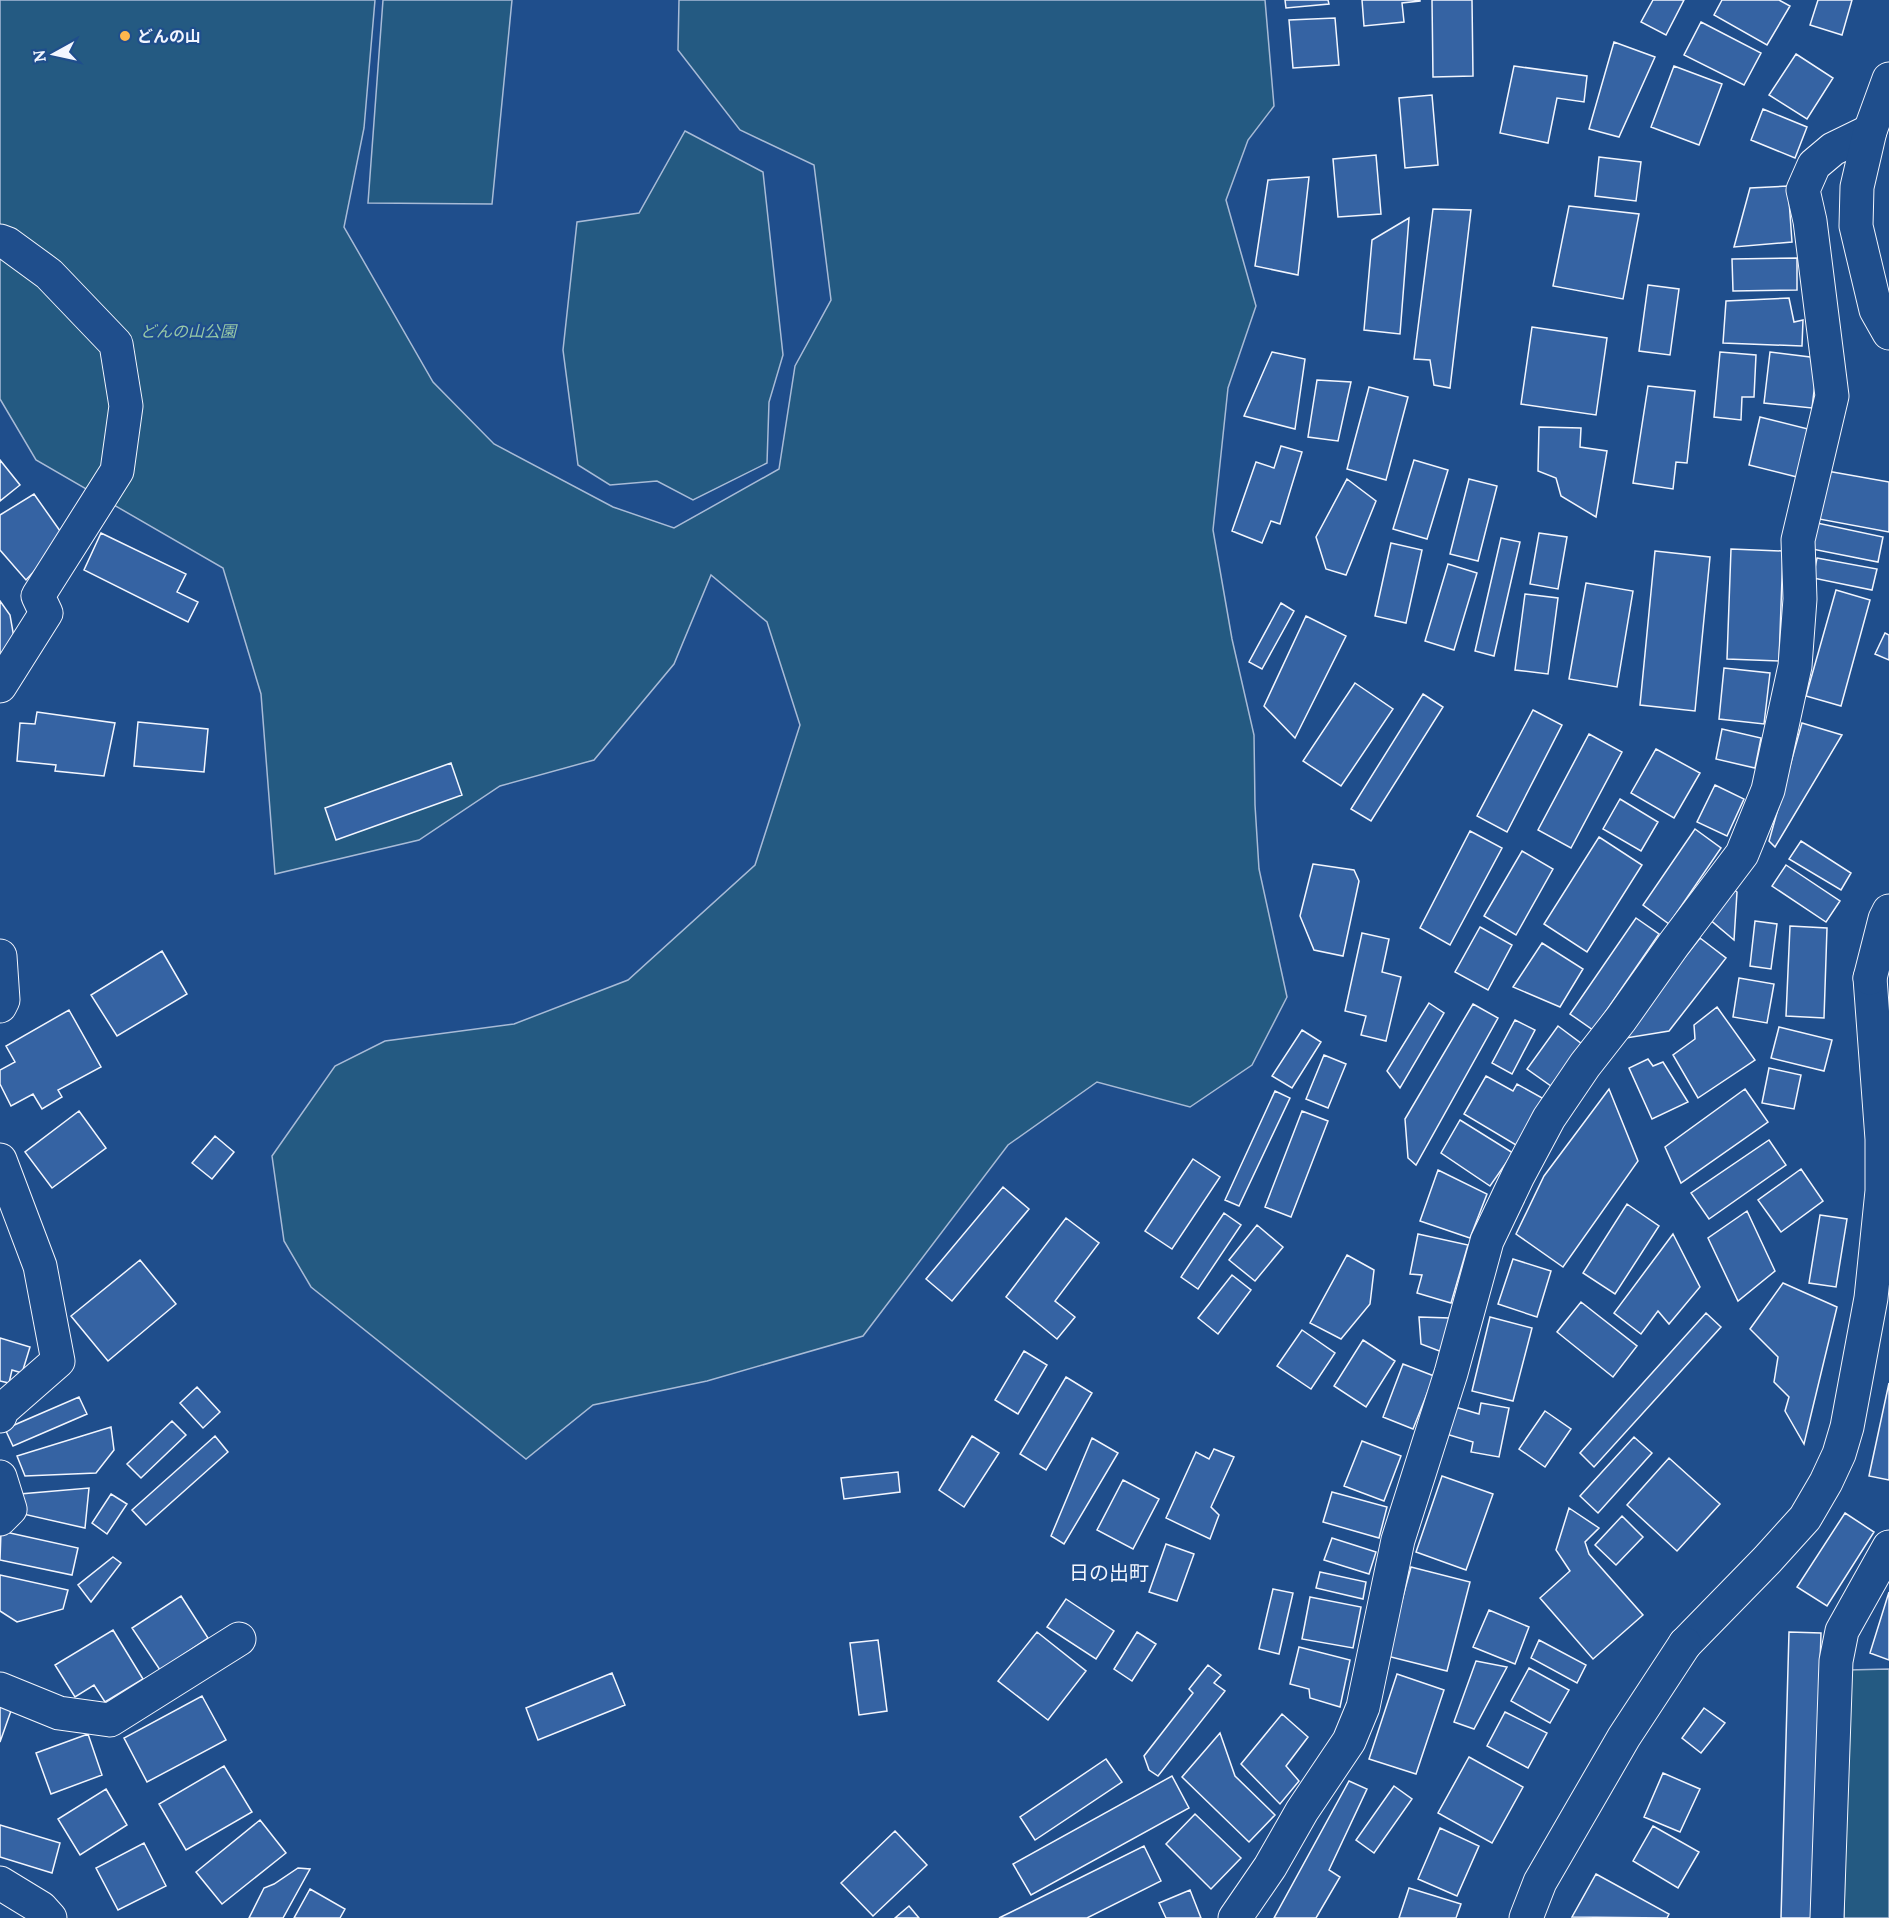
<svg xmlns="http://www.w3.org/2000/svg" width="1889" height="1918" font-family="Lora,'Noto Sans JP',serif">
<rect width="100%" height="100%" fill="#1f4e8c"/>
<path fill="#245a82" stroke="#a8bbd7" stroke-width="1.5" d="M0 0H375L364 128 344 227 433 382 494 444 613 507 674 528 779 469 795 366 831 300 814 165 740 130 678 50 679 0H1265L1274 106 1248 140 1226 200 1256 306 1228 388 1213 530 1232 639 1254 735 1255 805 1259 869 1287 997 1252 1065 1190 1107 1097 1082 1008 1145 863 1336 707 1381 593 1405 526 1459 311 1287 284 1241 272 1156 335 1066 385 1041 514 1024 628 980 755 865 800 725 767 622 711 575 674 664 594 760 500 786 419 840 275 874 261 694 223 568 36 460 0 399Z
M383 0H512L492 204 368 203Z
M685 131 763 172 783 355 769 402 767 463 693 500 657 481 610 485 578 465 563 350 577 222 639 213Z
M1889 1669V1918H1844L1848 1670Z"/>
<path fill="#3563a3" stroke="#f2f6ff" stroke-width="1.5" d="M1285 0H1328L1329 4 1286 8Z
M1362 0H1420V1L1402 3 1404 22 1364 26Z
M1432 0H1472L1473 76 1433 77Z
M1653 0H1684L1666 35 1641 22Z
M1722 0H1779L1790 6 1767 45 1714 15Z
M1818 0H1852L1842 35 1810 25Z
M1335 18 1339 65 1293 68 1289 20Z
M1701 22 1761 53 1744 85 1684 55Z
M1614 42 1655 57 1619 137 1589 129Z
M1796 54 1833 78 1807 119 1769 95Z
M1514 66 1587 76 1584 102 1557 98 1548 143 1500 133Z
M1674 66 1722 84 1699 145 1651 127Z
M1432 95 1438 165 1405 168 1399 98Z
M1763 109 1807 127 1795 158 1751 140Z
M1376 155 1381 214 1338 217 1333 159Z
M1599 157 1641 162 1636 201 1595 196Z
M1309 177 1298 275 1255 266 1268 180Z
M1788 186 1792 242 1734 247 1750 188Z
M1569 206 1639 214 1623 299 1553 286Z
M1433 209 1471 210 1450 388 1434 385 1430 360 1414 359Z
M1409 218 1400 334 1364 330 1372 240Z
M1797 258V290L1733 291 1732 259Z
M1648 285 1679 289 1670 355 1639 351Z
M1789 298 1794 322 1803 320 1802 346 1723 343 1726 301Z
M1532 327 1607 338 1596 415 1521 404Z
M1272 352 1305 359 1295 429 1244 416Z
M1720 352 1756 355 1754 397H1742L1741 420 1714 417Z
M1770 352 1818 358 1812 408 1764 403Z
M1317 380 1351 382 1338 441 1308 437Z
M1648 386 1695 391 1687 463 1676 462 1673 489 1633 483Z
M1369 387 1408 397 1386 480 1347 469Z
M1760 417 1808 429 1797 477 1749 465Z
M1539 427 1581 428 1580 447 1607 451 1596 517 1561 496 1556 478 1538 471Z
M1281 446 1302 452 1280 524 1271 521 1262 543 1232 531 1256 462 1274 468Z
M0 460 20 485 0 501Z
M1414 460 1448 470 1427 539 1393 529Z
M1827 471 1889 482V532L1819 519Z
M1347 479 1376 501 1346 575 1326 569 1316 537Z
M1469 479 1497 486 1478 561 1450 554Z
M34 494 65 538 26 580 0 550V515Z
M1817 523 1883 537 1878 562 1812 549Z
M101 533 186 574 177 592 198 602 188 622 84 570Z
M1539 533 1567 537 1558 589 1530 584Z
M1501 538 1520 542 1494 656 1475 651Z
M1391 543 1422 550 1406 623 1375 616Z
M1731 549 1783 551 1779 661 1727 659Z
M1655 551 1710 557 1695 711 1640 705Z
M1817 558 1877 569 1872 590 1813 578Z
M1448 564 1477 573 1454 650 1425 641Z
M1586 583 1633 591 1617 687 1569 679Z
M1836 590 1870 600 1841 706 1806 696Z
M1525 594 1558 598 1548 674 1515 670Z
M0 601 10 615 16 649 0 658Z
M1281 603 1294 611 1262 669 1249 662Z
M1306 616 1346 636 1295 738 1264 706Z
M1885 633 1889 635V660L1875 654Z
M1724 668 1770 673 1764 724 1719 719Z
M1355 683 1393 709 1341 786 1303 761Z
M1423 694 1443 707 1371 821 1351 809Z
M1533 710 1562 725 1507 832 1477 816Z
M37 712 115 723 104 776 55 771 56 765 17 761 20 723 35 724Z
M138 722 208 729 204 772 134 766Z
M1802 723 1842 735 1775 847 1769 841Z
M1722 729 1761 738 1755 768 1716 759Z
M1589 734 1622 752 1571 848 1538 830Z
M1656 749 1700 773 1674 818 1631 793Z
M451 763 462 795 336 840 325 808Z
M1715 785 1744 799 1727 836 1697 822Z
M1620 799 1658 822 1641 851 1603 829Z
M1695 829 1721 848 1669 924 1643 905Z
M1470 831 1502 848 1450 945 1420 928Z
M1599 837 1642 865 1587 952 1544 924Z
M1801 841 1851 873 1841 890 1789 859Z
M1522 851 1553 869 1516 935 1484 916Z
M1313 864 1354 870 1359 881 1343 956 1314 950 1300 916Z
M1786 865 1840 901 1826 922 1772 886Z
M1730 887 1737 892 1734 940 1708 918Z
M1636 918 1659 934 1593 1030 1570 1014Z
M1755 921 1777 924 1771 969 1750 966Z
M1790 926 1827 928 1824 1018 1786 1016Z
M1480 927 1512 945 1488 990 1455 972Z
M1362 933 1389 939 1382 972 1401 977 1386 1041 1361 1035 1366 1016 1345 1011Z
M1700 938 1726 958 1669 1031 1620 1039Z
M1542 943 1583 969 1560 1007 1513 987Z
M162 951 187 994 117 1036 91 995Z
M1739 978 1774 984 1767 1023 1733 1017Z
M1429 1003 1444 1013 1400 1088 1387 1071Z
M1473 1004 1498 1018 1416 1165 1408 1158 1405 1119Z
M1717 1007 1755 1060 1698 1098 1673 1055 1695 1039 1694 1025Z
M69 1010 101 1067 58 1090 62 1097 42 1109 33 1094 11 1106 0 1084V1070L15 1062 6 1046Z
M1515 1020 1535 1030 1512 1074 1492 1063Z
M1558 1026 1582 1044 1551 1086 1527 1069Z
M1779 1027 1832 1040 1824 1071 1771 1058Z
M1302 1030 1321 1042 1292 1088 1272 1076Z
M1324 1055 1346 1064 1328 1108 1306 1099Z
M1648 1059 1653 1066 1663 1062 1688 1102 1652 1119 1629 1068Z
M1769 1068 1801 1075 1794 1109 1762 1103Z
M1486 1076 1513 1091 1517 1084 1544 1099 1516 1145 1464 1114Z
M1609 1089 1638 1161 1563 1267 1516 1234 1544 1176Z
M1745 1089 1768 1122 1681 1183 1665 1147Z
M1275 1091 1290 1098 1239 1206 1225 1200Z
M79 1111 106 1148 52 1188 25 1152Z
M1302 1111 1328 1121 1291 1217 1265 1207Z
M1460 1120 1513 1153 1490 1186 1441 1153Z
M215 1136 234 1152 212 1179 192 1163Z
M1769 1140 1786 1165 1709 1219 1691 1193Z
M1193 1159 1220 1177 1172 1249 1145 1231Z
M1801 1169 1823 1201 1781 1232 1758 1200Z
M1438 1170 1487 1194 1470 1238 1420 1221Z
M1003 1187 1029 1209 952 1301 926 1279Z
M1627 1204 1659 1226 1615 1294 1583 1273Z
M1747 1211 1775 1271 1738 1301 1708 1238Z
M1224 1213 1241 1225 1198 1289 1181 1277Z
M1820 1215 1847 1219 1836 1287 1809 1283Z
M1066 1218 1099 1243 1055 1301 1075 1317 1057 1339 1006 1297Z
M1257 1225 1283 1247 1255 1281 1229 1260Z
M1418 1234 1468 1245 1451 1303 1417 1293 1422 1275 1410 1274Z
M1673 1234 1700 1287 1669 1324 1658 1311 1641 1334 1614 1313Z
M1347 1255 1374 1270 1370 1304 1341 1339 1310 1323Z
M1513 1259 1551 1271 1537 1317 1498 1304Z
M140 1260 176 1304 108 1361 71 1316Z
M1232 1275 1251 1290 1218 1334 1198 1318Z
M1783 1283 1837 1307 1804 1444 1785 1411 1789 1397 1774 1382 1778 1357 1750 1329Z
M1581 1302 1637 1346 1613 1377 1557 1332Z
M1706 1313 1721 1327 1594 1467 1580 1453Z
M1419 1317 1450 1318 1442 1352 1421 1344Z
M1490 1317 1532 1328 1513 1401 1472 1391Z
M1302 1330 1335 1353 1311 1389 1277 1366Z
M0 1338 30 1347 22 1373 12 1370 9 1383 0 1381Z
M1363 1340 1395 1361 1366 1407 1334 1386Z
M1024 1351 1047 1365 1018 1414 995 1400Z
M1403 1364 1434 1376 1413 1429 1383 1417Z
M1066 1377 1092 1393 1046 1470 1020 1454Z
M1889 1383V1480L1869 1476Z
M197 1387 220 1412 203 1428 180 1403Z
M79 1397 87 1414 13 1446 5 1429Z
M1481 1403 1509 1408 1499 1457 1471 1452 1473 1442 1446 1434 1455 1407 1479 1414Z
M1545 1411 1571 1429 1545 1467 1519 1449Z
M172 1421 186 1435 141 1478 127 1464Z
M111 1427 114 1450 96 1473 25 1476 17 1456Z
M215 1436 228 1452 146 1525 132 1510Z
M972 1436 999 1453 964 1507 939 1490Z
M1634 1437 1652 1453 1598 1513 1580 1496Z
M1092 1438 1118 1453 1064 1544 1051 1536Z
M1362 1441 1401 1456 1384 1501 1344 1486Z
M1214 1449 1234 1457 1211 1507 1219 1515 1210 1539 1166 1518 1196 1452 1209 1459Z
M1669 1458 1720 1504 1677 1551 1627 1505Z
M898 1472 900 1492 844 1499 841 1478Z
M1442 1476 1493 1494 1466 1570 1416 1552Z
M1123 1480 1159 1499 1133 1549 1097 1530Z
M89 1488 85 1528 23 1514 20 1494Z
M1332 1492 1387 1507 1379 1538 1323 1522Z
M111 1494 127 1504 107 1534 92 1523Z
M1569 1508 1599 1528 1585 1542 1589 1554 1643 1615 1593 1659 1540 1598 1570 1571 1556 1550Z
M1845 1513 1874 1532 1827 1606 1797 1587Z
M1622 1516 1643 1537 1616 1565 1595 1545Z
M1 1531 78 1548 72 1575 0 1560Z
M1332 1538 1376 1552 1369 1574 1324 1560Z
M1166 1544 1194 1554 1177 1601 1149 1592Z
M113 1557 121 1563 91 1602 78 1585Z
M1411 1567 1470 1582 1447 1671 1387 1656Z
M1320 1572 1366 1582 1363 1599 1316 1588Z
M0 1575 68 1590 63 1609 17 1622 0 1611Z
M1273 1589 1293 1593 1279 1654 1259 1649Z
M1889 1592V1660L1870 1653Z
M181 1596 208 1638 160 1670 132 1628Z
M1310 1597 1361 1607 1353 1648 1302 1639Z
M1066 1599 1114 1631 1096 1659 1047 1627Z
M1489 1610 1529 1627 1515 1664 1473 1647Z
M113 1630 143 1679 105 1702 94 1685 75 1697 55 1665Z
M1037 1632 1086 1671 1048 1720 998 1681Z
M1137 1632 1156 1644 1132 1681 1114 1669Z
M1789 1632 1821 1633 1812 1918H1781Z
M878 1640 887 1711 859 1715 850 1643Z
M1539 1640 1586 1665 1577 1683 1531 1658Z
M1299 1647 1350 1660 1340 1707 1310 1698 1309 1689 1290 1684Z
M1476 1661 1507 1667 1474 1729 1454 1722Z
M1208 1665 1221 1675 1214 1683 1225 1691 1158 1776 1149 1770 1144 1756 1193 1693 1189 1689Z
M1529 1668 1569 1690 1550 1723 1511 1701Z
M612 1673 625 1705 538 1740 526 1708Z
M1397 1674 1444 1690 1416 1774 1369 1759Z
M202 1696 226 1740 147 1782 124 1738Z
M0 1704 12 1708 0 1742Z
M1704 1708 1725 1723 1701 1753 1682 1738Z
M1505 1712 1547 1733 1528 1768 1487 1746Z
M1282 1714 1308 1737 1286 1766 1299 1781 1280 1804 1241 1764Z
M1220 1733 1235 1776 1275 1815 1249 1842 1182 1777Z
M88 1734 102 1775 51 1794 36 1753Z
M1469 1757 1523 1787 1492 1843 1438 1813Z
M1106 1759 1122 1782 1035 1840 1020 1817Z
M224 1766 252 1812 186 1850 159 1804Z
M1663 1773 1700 1789 1680 1832 1644 1817Z
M1172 1776 1189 1808 1031 1895 1013 1864Z
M1349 1781 1367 1789 1329 1870 1340 1877 1316 1918H1274Z
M1394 1786 1412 1799 1374 1853 1356 1840Z
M106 1789 127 1825 80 1855 58 1819Z
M1195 1814 1241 1858 1211 1889 1166 1844Z
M260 1820 286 1853 222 1904 196 1872Z
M0 1825 60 1843 52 1873 0 1857Z
M1653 1826 1699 1852 1678 1888 1633 1861Z
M1440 1828 1479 1846 1457 1896 1418 1879Z
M895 1831 927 1865 873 1916 841 1883Z
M144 1843 166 1886 118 1910 96 1868Z
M1144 1846 1161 1881 1087 1918H999Z
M298 1868 310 1869 283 1918H249L264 1888 274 1884Z
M1596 1874 1669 1914 1667 1918 1572 1917Z
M1409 1888 1461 1904 1456 1918H1399Z
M310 1889 345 1909 340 1918H294Z
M1190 1890 1201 1918H1166L1159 1903Z
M909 1906 919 1918H895Z"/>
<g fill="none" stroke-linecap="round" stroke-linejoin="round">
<g stroke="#f2f6ff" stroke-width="35">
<path id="minor" d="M0 241 8 244 49 274 116 344 126 406 117 471 38 596 46 613 0 686
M0 956 3 1000 0 1006
M0 1160 40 1266 58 1361 2 1410 0 1416
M0 1477 10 1509 0 1519
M1685 1644 1767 1560 1805 1518 1826 1482 1839 1454 1847 1427 1871 1298 1882 1191V1139L1870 978
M0 1689 59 1713 110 1720 239 1639
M0 1883 41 1908 50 1918
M1235 1918 1270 1867 1302 1811 1349 1741 1363 1707 1398 1540 1451 1373 1487 1241 1518 1176 1549 1118 1585 1065 1621 1019 1674 944 1742 854 1768 790 1795 666 1800 599 1798 540 1832 396 1810 221 1803 190 1814 165 1833 149 1870 131
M1827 1918 1836 1661 1842 1631 1889 1547"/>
</g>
<g stroke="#f2f6ff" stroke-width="35">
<path id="tertiary" d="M1889 79 1870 131 1857 187 1856 226 1876 310 1889 333
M1870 978 1885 919 1889 911
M1526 1918 1540 1882 1624 1737 1685 1644"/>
</g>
<use href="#minor" stroke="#1f4e8c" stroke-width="33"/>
<use href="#tertiary" stroke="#1f4e8c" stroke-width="33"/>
</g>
<circle fill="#ffb74d" stroke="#1f4e8c" stroke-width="2" cx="125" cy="36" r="6"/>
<g text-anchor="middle" stroke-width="4.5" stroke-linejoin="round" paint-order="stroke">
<g font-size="16" font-weight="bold" fill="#f2f6ff" stroke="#1f4e8c" text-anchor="start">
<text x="137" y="42">どんの山</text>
</g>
<g font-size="16" font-style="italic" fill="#97c8a6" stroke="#1f4e8c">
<text x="188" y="337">どんの山公園</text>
</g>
<g font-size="20" fill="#f2f6ff" stroke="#1f4e8c">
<text x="1109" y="1580">日の出町</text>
</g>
</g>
<g transform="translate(54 54) rotate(262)" stroke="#1f4e8c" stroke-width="4.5" paint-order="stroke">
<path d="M0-4.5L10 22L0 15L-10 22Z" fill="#f2f6ff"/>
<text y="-9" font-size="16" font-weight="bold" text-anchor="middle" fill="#f2f6ff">N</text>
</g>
</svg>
